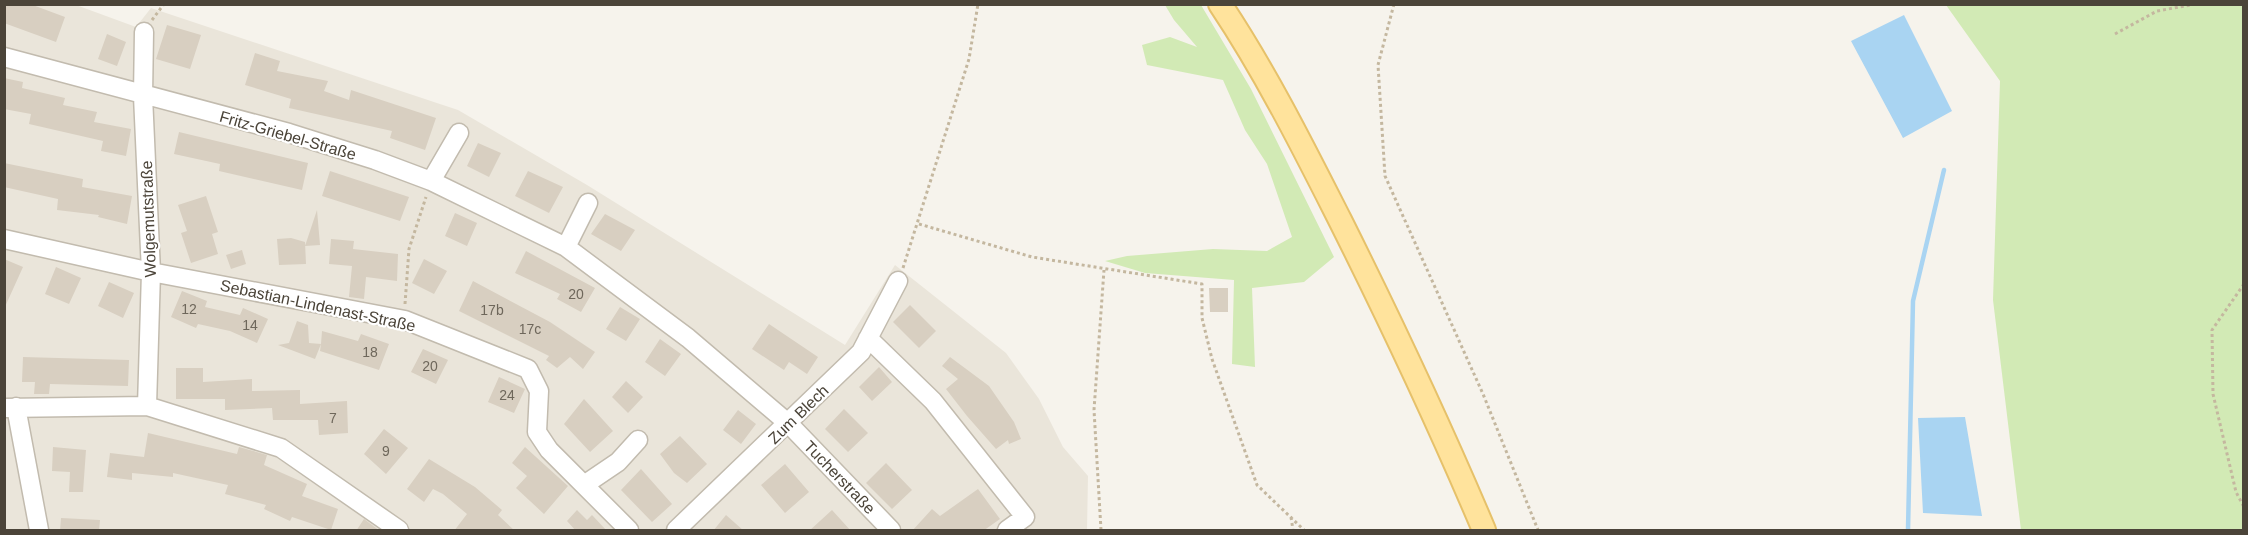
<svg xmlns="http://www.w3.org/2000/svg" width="2248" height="535" font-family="Arial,sans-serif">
<rect width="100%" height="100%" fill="#f6f3ec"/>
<path fill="#eae5da" d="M4 5H76L136 27 151 8 458 110 587 185 845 345 895 265 1006 353 1039 399 1063 447 1088 476 1087 530H5Z"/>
<path fill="#d2eab5" d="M1165 5H1201L1251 89 1334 257 1304 282 1252 288 1255 367 1232 364 1234 280 1145 273 1105 261 1127 256 1213 249 1267 251 1292 237 1267 164 1245 130 1223 80 1147 65 1142 45 1170 37 1197 47 1174 20Z
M1946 5H2243V530H2021L1993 300 2000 81Z"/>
<path fill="#a9d4f2" d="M1904 15 1952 111 1903 138 1851 41Z
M1965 417 1982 516 1923 513 1918 418Z"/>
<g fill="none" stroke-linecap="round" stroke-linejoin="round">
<path stroke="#a9d4f2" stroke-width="4.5" d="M1908 530 1913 301 1944 170"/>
</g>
<path fill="#d8cfc1" d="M4 4H30L65 17 56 42 4 23Z
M167 25 201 35 190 69 156 59Z
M107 34 126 42 117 66 98 59Z
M255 53 280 61 277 71 328 81 324 91 349 100 351 90 436 118 425 150 390 138 392 131 289 108 291 99 245 85Z
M4 78 23 82 22 88 65 98 63 105 97 112 94 122 131 129 126 156 101 151 103 141 29 124 31 114 4 109Z
M179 132 308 163 302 190 219 171 220 164 174 154Z
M478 143 501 153 489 177 467 166Z
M4 163 83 179 82 187 132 196 127 224 98 217 99 215 57 210 58 199 4 187Z
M330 171 409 197 400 221 322 196Z
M528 171 563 187 549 213 515 196Z
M206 196 218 232 212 234 218 254 191 263 181 233 187 231 178 205Z
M317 210 320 245 305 246Z
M455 213 477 223 467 246 445 236Z
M605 214 635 230 621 251 591 234Z
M291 238 305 242 306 264 279 265 277 239Z
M331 239 354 241 353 249 398 254 397 281 366 277 364 299 349 297 352 266 329 264Z
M242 250 246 264 231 269 226 255Z
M526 251 595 288 581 312 557 299 560 294 515 273Z
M4 259 23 267 4 309Z
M424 259 447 271 434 294 412 283Z
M56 267 81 278 69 304 45 294Z
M473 281 550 322 595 352 583 369 570 357 557 368 546 360 549 356 459 311Z
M109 282 134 293 123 318 98 306Z
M1209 288H1228V312H1210Z
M182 291 207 301 205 307 240 315 243 308 268 319 257 343 230 331 198 324 196 328 171 317Z
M910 305 936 331 919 348 893 322Z
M620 307 640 319 626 341 606 329Z
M297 321 308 325 309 343 321 344 322 331 358 341 361 334 389 344 379 370 320 351 321 344 315 359 278 345 289 343Z
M769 324 818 357 807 374 789 362 784 370 752 349Z
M660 339 681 354 665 376 645 362Z
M423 349 448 360 436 384 411 372Z
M23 357 129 360 128 386 50 384 49 394H34L35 382H22Z
M950 357 989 386 1014 422 1021 439 1009 444 1008 440 996 449 967 416 946 389 958 379 942 366Z
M879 367 892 382 872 401 859 387Z
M176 368H203V382L252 379V391L300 390V404L347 401 348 433 319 435 318 420H273L272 408 225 410V399H176Z
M499 377 525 389 514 413 488 402Z
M626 381 643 397 628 413 612 397Z
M584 399 613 431 590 452 564 424Z
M844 409 868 433 848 452 825 429Z
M738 410 756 424 741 444 723 430Z
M384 429 408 448 386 474 364 454Z
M148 433 237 454 239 447 267 455 264 465 307 484 302 496 338 509 331 530 292 517 290 521 264 509 266 505 225 494 228 485 173 473V477L132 473V480L107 477 110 453 144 457Z
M680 436 707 464 687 483 674 473 660 454Z
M53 447 86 450 83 492H69L70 472 52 471Z
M525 447 568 486 544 514 516 488 527 476 512 463Z
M429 459 475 487 502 510 498 515 515 531H454L467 514 443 494 433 489 424 502 407 489Z
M886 463 912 490 892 509 866 483Z
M785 464 809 492 785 513 761 485Z
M641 469 672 504 652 522 621 490Z
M978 489 1000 519 983 531H912L932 509 940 516Z
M577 510 587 520 592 515 607 531H576L567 521Z
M832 510 851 531H809Z
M726 515 744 531H713Z
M61 518 100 520 99 531H60Z
M364 519 380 531H356Z"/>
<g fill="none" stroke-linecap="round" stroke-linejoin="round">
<g stroke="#c2bbae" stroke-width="21">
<path id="minor" d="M144 32 143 96 151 272 147 406
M4 57 289 133 375 160 431 181 566 247 688 338 789 424 891 530
M431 181 459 133
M4 239 151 272 405 320 528 369 539 391 537 432 549 450 629 530
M566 247 588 203
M868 338 933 401 1025 517 1007 530
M16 407 39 530
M4 408 147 406 281 448 399 530
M584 485 618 462 638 440
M676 530 861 352 898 281"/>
</g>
<g stroke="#e6c16a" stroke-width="26">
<path id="major" d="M1220 4C1266 73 1303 147 1340 220 1391 322 1440 426 1484 530"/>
</g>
<path stroke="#c4b79f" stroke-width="3" stroke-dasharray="3 3" stroke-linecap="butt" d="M1394 4 1378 65 1385 176 1483 394 1538 530
M152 20 164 4
M2115 34 2157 11 2196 4
M919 224 1032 257 1202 284V318L1212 359 1257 485 1304 530
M903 268 969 59 978 4
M2244 284 2212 330 2213 394 2236 492 2244 507
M405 304 409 249 426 197
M1291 517 1293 530
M1101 530 1094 410 1104 270"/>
<use href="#minor" stroke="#fff" stroke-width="18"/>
<use href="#major" stroke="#ffe39c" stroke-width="22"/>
</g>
<g text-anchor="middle" stroke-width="4.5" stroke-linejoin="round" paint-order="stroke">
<g font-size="14" fill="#6e675b">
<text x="576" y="299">20</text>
<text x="189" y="314">12</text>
<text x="492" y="315">17b</text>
<text x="250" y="330">14</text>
<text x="530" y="334">17c</text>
<text x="370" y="357">18</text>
<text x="430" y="371">20</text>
<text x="507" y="400">24</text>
<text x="333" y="423">7</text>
<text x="386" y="456">9</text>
</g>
<g font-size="16" fill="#4b4439" stroke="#fff">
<text transform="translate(288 135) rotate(16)" y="6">Fritz-Griebel-Straße</text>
<text transform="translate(148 219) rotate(-92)" y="6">Wolgemutstraße</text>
<text transform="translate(318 305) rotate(12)" y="6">Sebastian-Lindenast-Straße</text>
<text transform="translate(798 414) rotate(-44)" y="6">Zum Blech</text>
<text transform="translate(840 477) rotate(46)" y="6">Tucherstraße</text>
</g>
</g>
<rect width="2248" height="535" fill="none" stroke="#4b4439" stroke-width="12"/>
</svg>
